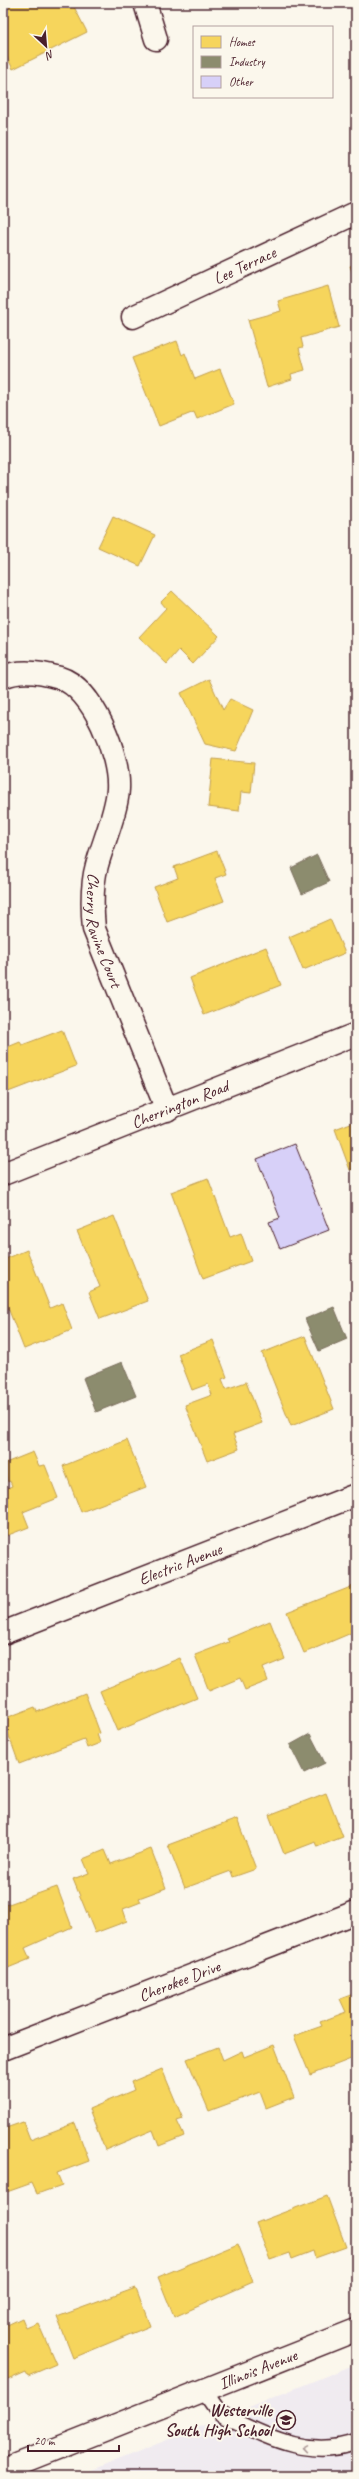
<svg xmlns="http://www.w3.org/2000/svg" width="359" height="2479" font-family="Caveat,sans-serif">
<rect width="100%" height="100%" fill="#fbf7ec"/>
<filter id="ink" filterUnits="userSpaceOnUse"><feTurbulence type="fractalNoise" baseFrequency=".025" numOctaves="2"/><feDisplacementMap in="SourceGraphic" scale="8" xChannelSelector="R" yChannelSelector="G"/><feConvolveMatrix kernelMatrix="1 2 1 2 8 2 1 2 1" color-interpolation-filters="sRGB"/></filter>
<g filter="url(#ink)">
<path fill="#f0ebf0" d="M356 2364V2476H77Z"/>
<path fill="#f6d55c" stroke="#c29e4d" d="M3 3H72L87 32 13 69 3 49Z
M356 264V283L350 266Z
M328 286 339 327 301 338 303 347 299 348 305 370 291 374 292 379 267 387 248 320 281 311 278 301Z
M177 341 182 355 185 353 195 379 220 369 234 404 197 419 194 412 159 426 132 358Z
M113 516 155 535 140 566 98 547Z
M172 591 219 636 193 664 179 650 167 664 139 637 166 608 161 602Z
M209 679 223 710 230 699 253 710 236 751 205 744 181 693Z
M213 759 254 763 251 793 241 792 239 811 208 807Z
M217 851 226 874 215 878 224 901 167 922 154 887 178 878 174 867Z
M330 919 345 953 303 970 289 937Z
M266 947 281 985 204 1015 190 978Z
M62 1030 76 1066 3 1094V1049L20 1042 22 1045Z
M356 1121V1168L350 1170 335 1129Z
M208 1178 230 1237 241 1233 251 1261 203 1279 171 1192Z
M114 1216 148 1301 100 1319 89 1292 100 1287 77 1231Z
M27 1250 50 1308 62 1303 72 1330 24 1349 3 1295V1260Z
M305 1336 334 1409 291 1426 262 1353Z
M213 1340 227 1377 222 1379 226 1389 246 1382 262 1423 233 1434 239 1449 207 1461 185 1405 212 1395 208 1384 192 1390 178 1354Z
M127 1440 146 1487 81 1512 63 1466Z
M33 1452 39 1466 45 1465 58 1498 23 1512 29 1527 3 1537V1490L12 1486 10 1481 8 1482 3 1464Z
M356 1585V1631L304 1653 287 1612Z
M270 1621 285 1659 263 1668 268 1681 245 1690 240 1678 209 1691 195 1655 229 1642 227 1639Z
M180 1658 197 1698 117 1731 100 1691Z
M85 1693 100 1733 97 1734 100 1743 87 1748 84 1739 19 1764 3 1719 35 1707 37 1712Z
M326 1793 343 1837 317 1847 315 1842 313 1843 284 1854 269 1815Z
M237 1819 256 1869 233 1877 231 1871 185 1888 168 1845Z
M151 1849 166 1888 139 1898 141 1902 123 1909 127 1921 95 1933 73 1879 89 1873 83 1859 105 1850 111 1864Z
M57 1887 72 1927 25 1948 30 1959 3 1970V1906Z
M356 1993V2057L310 2075 294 2036 322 2026 320 2022 346 2012 340 1999Z
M274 2045 294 2097 266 2108 260 2092 209 2111 187 2059 218 2047 223 2060 242 2051 244 2057Z
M162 2069 183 2119 177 2121 184 2136 159 2146 153 2130 105 2150 89 2109 134 2090 131 2082Z
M23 2122 30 2140 75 2123 89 2161 57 2173 62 2185 37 2194 32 2183 4 2193 3 2129Z
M327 2196 346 2247 315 2258 313 2251 292 2259 290 2253 270 2260 256 2223Z
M238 2244 253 2282 174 2317 158 2277Z
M136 2288 150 2326 73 2358 57 2317Z
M22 2318 26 2328 38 2323 56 2364 28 2376 26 2372 3 2382V2327Z"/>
<path fill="#8c8c6e" stroke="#786b5a" d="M317 855 329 882 302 894 291 868Z
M334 1307 347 1339 319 1351 305 1319Z
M122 1362 136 1396 96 1412 83 1378Z
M310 1734 325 1763 304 1773 290 1745Z"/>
<path fill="#d7d0f8" stroke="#4a1f2b" d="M295 1144 329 1230 280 1249 269 1222 280 1218 257 1159Z"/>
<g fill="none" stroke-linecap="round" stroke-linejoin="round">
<g stroke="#4a1f2b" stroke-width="18">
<path id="service" d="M204 2391 218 2411 228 2418C270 2438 310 2459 356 2442"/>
</g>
<g stroke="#4a1f2b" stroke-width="25">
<g id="minor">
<path d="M145 3 156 39"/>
<path id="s1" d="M133 317 356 213"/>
<path id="s2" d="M3 677C20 669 43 673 60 678 93 688 120 756 118 789 117 811 103 843 97 865 91 886 92 908 94 929L167 1110"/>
<path id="s3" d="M3 1174 356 1034"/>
<path id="s4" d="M3 1633 356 1495"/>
<path id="s5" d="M3 2049 356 1912"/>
<path id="s6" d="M3 2470 356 2330"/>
</g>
</g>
<use href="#service" stroke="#fbf7ec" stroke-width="15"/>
<use href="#minor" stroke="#fbf7ec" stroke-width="22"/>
</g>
<defs><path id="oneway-chevron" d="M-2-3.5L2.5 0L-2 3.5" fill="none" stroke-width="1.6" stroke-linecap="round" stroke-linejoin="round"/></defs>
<use stroke="#ab9695" href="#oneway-chevron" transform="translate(305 2448) rotate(-171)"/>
</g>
<defs>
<g id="school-ring" transform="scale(1)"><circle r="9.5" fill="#fbf7ec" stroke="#4a1f2b" stroke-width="1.5"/><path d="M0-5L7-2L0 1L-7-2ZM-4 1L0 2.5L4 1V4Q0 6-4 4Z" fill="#4a1f2b"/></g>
</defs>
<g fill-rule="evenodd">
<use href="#school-ring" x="286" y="2420"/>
</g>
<g text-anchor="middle" stroke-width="4" stroke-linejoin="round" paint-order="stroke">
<g font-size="17" fill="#4a1f2b" stroke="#fbf7ec">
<text dy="6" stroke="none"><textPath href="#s1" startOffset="123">Lee Terrace</textPath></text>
<text dy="6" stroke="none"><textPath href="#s2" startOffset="336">Cherry Ravine Court</textPath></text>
<text dy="6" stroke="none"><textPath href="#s3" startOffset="190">Cherrington Road</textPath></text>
<text dy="6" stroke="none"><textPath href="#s4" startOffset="190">Electric Avenue</textPath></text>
<text dy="6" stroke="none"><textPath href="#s5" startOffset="189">Cherokee Drive</textPath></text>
<text dy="6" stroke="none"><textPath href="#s6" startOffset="274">Illinois Avenue</textPath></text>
</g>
<g font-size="17" font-weight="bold" fill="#4a1f2b" stroke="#fbf7ec" text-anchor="end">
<text x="272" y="2416">Westerville<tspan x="272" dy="20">South High School</tspan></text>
</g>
</g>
<rect width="359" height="2479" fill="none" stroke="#fbf7ec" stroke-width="16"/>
<rect x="8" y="8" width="343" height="2463" fill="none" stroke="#4a1f2b" stroke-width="1.5" filter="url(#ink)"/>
<rect x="193" y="26" width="140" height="72" fill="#fbf7ec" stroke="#b4a19f"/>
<rect x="201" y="36" width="20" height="12" fill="#f6d55c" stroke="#b4a19f"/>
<text x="229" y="46" font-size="12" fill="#4a1f2b">Homes</text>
<rect x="201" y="56" width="20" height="12" fill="#8c8c6e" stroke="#b4a19f"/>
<text x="229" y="66" font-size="12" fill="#4a1f2b">Industry</text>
<rect x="201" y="76" width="20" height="12" fill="#d7d0f8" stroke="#b4a19f"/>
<text x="229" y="86" font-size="12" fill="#4a1f2b">Other</text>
<g transform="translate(46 46) rotate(154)" stroke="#fbf7ec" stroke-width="3" paint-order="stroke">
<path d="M0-3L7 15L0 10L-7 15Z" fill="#4a1f2b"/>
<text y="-6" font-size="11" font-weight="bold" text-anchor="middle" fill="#4a1f2b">N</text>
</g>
<path d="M28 2445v6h91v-6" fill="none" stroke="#4a1f2b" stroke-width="2"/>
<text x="34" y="2445" font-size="12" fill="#4a1f2b" stroke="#fbf7ec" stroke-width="3" paint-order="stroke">20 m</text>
</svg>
